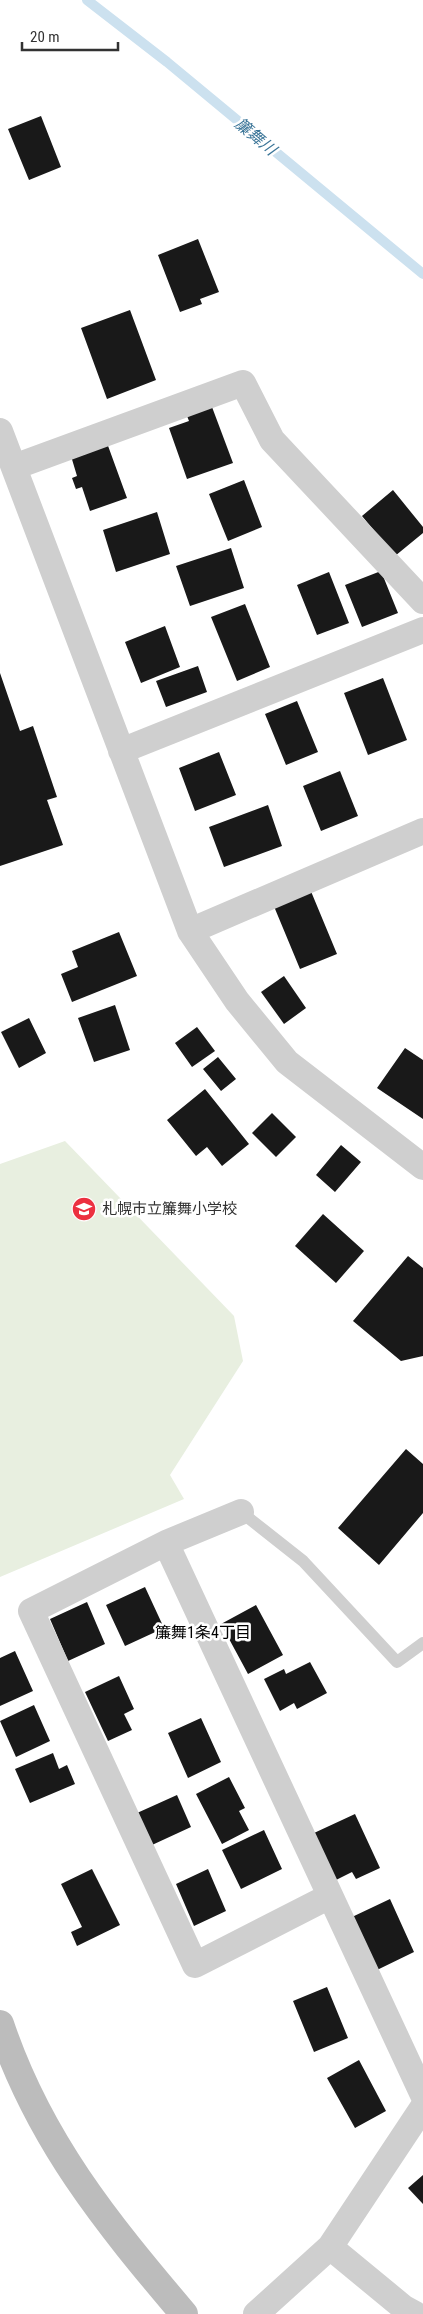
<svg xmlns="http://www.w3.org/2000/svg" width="423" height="2314" font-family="'Roboto Condensed','Noto Sans JP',sans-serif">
<rect width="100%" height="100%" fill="#fff"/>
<path fill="#e8efe0" d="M65 1141 234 1316 243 1361 170 1475 184 1499 0 1577V1164Z"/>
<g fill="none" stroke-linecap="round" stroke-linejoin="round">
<path stroke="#cce1ef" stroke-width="10" d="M87 0 167 62 423 274"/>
</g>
<path fill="#191919" d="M41 116 61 167 29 180 8 129Z
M198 239 219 292 200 299 202 304 180 312 158 255Z
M130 310 156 380 107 399 81 328Z
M212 407 233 463 187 479 169 428 189 421 187 416Z
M107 443 127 498 90 511 82 487 76 489 72 478 77 476 71 456Z
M244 480 262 527 228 541 209 494Z
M393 490 423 527V533L395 556 362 516Z
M157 512 170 554 116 572 103 530Z
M231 548 244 588 190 606 176 566Z
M381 571 398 613 362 627 345 585Z
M329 572 349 623 317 635 297 585Z
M245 604 270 667 237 681 211 617Z
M165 626 180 667 141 683 125 642Z
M198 666 207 692 166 707 156 681Z
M0 673 20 731 33 726 57 797 47 800 63 845 0 866Z
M383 678 407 740 368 755 344 693Z
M297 701 318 752 286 765 265 714Z
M219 752 236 795 195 811 179 768Z
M340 771 358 816 321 831 303 786Z
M268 805 282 846 224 867 209 827Z
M310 889 337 954 300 969 273 904Z
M119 932 137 976 72 1002 61 974 78 967 72 951Z
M284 976 306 1008 284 1024 261 992Z
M115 1005 130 1050 94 1062 78 1018Z
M29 1018 46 1053 19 1068 1 1032Z
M197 1027 215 1051 192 1067 175 1043Z
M405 1048 423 1060V1119L377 1088Z
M218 1057 236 1079 221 1091 203 1069Z
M205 1089 249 1144 222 1166 207 1147 196 1156 167 1120Z
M272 1113 296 1137 276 1157 252 1133Z
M341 1145 361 1162 335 1192 316 1175Z
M323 1214 364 1251 336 1283 295 1246Z
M408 1256 423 1268V1356L401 1361 353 1321Z
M406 1449 423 1464V1513L379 1565 338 1528Z
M145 1587 164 1628 125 1646 106 1605Z
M87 1602 105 1644 68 1661 50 1619Z
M256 1605 283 1655 248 1674 221 1624Z
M15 1651 33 1691 0 1706V1658Z
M310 1662 327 1693 297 1709 294 1703 280 1711 264 1679 284 1669 286 1674Z
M119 1676 134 1709 124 1714 132 1730 108 1741 85 1692Z
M34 1705 50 1741 16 1757 0 1721Z
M201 1718 221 1762 188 1778 168 1733Z
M53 1753 59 1769 67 1765 75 1784 30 1803 15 1769Z
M229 1777 245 1808 239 1811 249 1830 222 1844 196 1794Z
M177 1795 191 1827 152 1845 137 1813Z
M355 1814 380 1868 356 1879 352 1872 336 1880 314 1833Z
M264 1830 282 1869 241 1889 222 1850Z
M92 1869 120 1925 77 1946 71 1932 82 1927 61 1884Z
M208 1869 226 1911 194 1926 176 1884Z
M390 1899 414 1952 377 1970 352 1917Z
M327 1987 348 2038 314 2052 293 2001Z
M359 2060 386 2111 355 2128 327 2078Z
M423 2175V2204L408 2188Z"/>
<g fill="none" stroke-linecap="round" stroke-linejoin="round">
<path stroke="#cfcfcf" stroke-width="12" d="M241 1512 303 1561 397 1662 423 1643"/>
<path stroke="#cfcfcf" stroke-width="26" d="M0 431 190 931 237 1001 287 1062 423 1167
M14 467 243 383 272 440 423 601
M121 751 423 630
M190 931 423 831
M166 1543 241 1512
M330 1896 195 1965 31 1611 166 1543 423 2095
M330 2247 404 2308 415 2314
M256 2314 330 2247 423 2107"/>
<path stroke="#bcbcbc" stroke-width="28" d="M0 2024C39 2140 106 2222 184 2314"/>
</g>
<defs>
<g id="school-disc" transform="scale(1.25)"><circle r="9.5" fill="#ec3040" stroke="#fff"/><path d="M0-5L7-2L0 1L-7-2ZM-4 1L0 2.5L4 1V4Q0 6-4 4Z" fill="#fff"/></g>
</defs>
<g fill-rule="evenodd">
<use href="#school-disc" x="84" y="1209"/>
</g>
<g text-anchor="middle" stroke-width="5" stroke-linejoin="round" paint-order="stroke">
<g font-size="15" fill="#323232" stroke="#fff" text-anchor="start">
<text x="102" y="1214">札幌市立簾舞小学校</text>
</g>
<g font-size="16" font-style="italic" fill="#3b7598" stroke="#fff">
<text transform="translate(256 136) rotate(40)" y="6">簾舞川</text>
</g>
<g font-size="16" fill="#000" stroke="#fff">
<text x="203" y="1638">簾舞1条4丁目</text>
</g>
</g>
<path d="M22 42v8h96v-8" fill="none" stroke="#323232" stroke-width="2.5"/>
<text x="30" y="42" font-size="15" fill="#323232" stroke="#ffffff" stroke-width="4" paint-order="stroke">20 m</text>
</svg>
